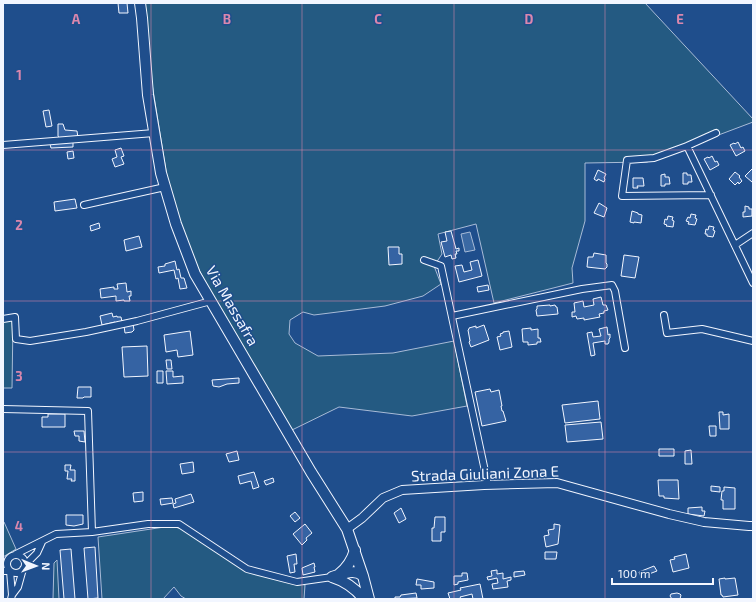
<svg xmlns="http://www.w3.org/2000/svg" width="756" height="602" font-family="'Exo 2',sans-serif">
<rect width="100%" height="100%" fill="#1f4e8c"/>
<path fill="#245a82" stroke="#a8bbd7" d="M145 3H645L753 119V122L647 162 585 163V221L572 268 573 283 494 303 476 224 438 234 442 254 434 266 441 284 423 296 385 306 314 315 303 312 290 320 289 334 295 343 318 356 393 353 454 341 467 406 412 416 339 407 292 430 213 297 186 244 167 177 149 65Z
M13 320 12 388H3V321Z
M3 522H4L16 549 3 557Z
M171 526 193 532 257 573 305 585 304 599H186L181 596 174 587 163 599H102L98 537Z
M57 560 59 599H53L54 563Z"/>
<path fill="#3b69a3" stroke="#a8bbd7" d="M470 232 475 250 465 252 461 234Z"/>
<path fill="#3563a3" stroke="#f2f6ff" d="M118 3H127L128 13H119Z
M49 110 52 126 46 127 43 111Z
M58 124H63L65 130 77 131 78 138 60 139 58 136Z
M73 142V147L51 148 50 144Z
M738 142 741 148 743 147 745 151 736 156 730 145 734 143 735 144Z
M121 148 124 156 121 157 124 164 115 167 112 159 117 157 115 150Z
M73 151 74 158 68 159 67 152Z
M712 156 715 162 717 161 719 165 710 170 704 159 708 157 709 158Z
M752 169 753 170V180L752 182 745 176Z
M598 170 606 174 604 178 605 179 604 182 598 179 597 181 594 179Z
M735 172 740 176 739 177 742 181 739 184 738 182 735 185 729 179Z
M683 173H687V175H691L692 182H688V184H683Z
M665 174V177H669L670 184H665V186H661V175Z
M633 178H643L644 186H637L638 188H633Z
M75 199 77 208 55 211 54 202Z
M599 203 607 208 604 217 594 213Z
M745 206 749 207V209H752V216L743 217V212H745Z
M632 211 638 213V214L642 215 641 223 634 222V223L630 222Z
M691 214 696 215 695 218 697 219 695 225 688 224 689 222 686 221 688 217 690 218Z
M668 216 673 217 672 220 674 221 673 227 666 226 667 225 664 224 665 219 667 220Z
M99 223 100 228 91 231 90 226Z
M709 226 714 227 713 230 715 231 713 237 707 236V234H705L706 229 708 230Z
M451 231 456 249 459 248V251H456L457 254H455L456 258 452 259 451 255 445 257 441 242 447 241 445 232Z
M139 236 142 247 126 251 124 240Z
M388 247H399V254H402V264L389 265Z
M594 253 606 255V263L607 264V267L605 269 587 267 588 257H593Z
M624 255 639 257 635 278 621 276Z
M478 260 482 276 459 282 455 266 462 265 464 272 472 270 470 262Z
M175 261 177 270 179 269 181 278H184L187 288 180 289 178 278 176 279 174 270 159 273 158 267 165 266V264Z
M126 283 127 292 131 291V296H129L130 301H124V300L116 301V296L101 298 100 289 114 287V289H118L117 284Z
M488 285 489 290 478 292 477 287Z
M601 297 603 305H606L608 310 604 311V313L599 314 600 317 584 320V318L577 319 576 316 572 317V312H575L574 303 583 301 584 307 594 305 593 299Z
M550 305V306L555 305 556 307H557L558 314 537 316 536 310 537 309V306Z
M112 313 113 317 117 316V317H121L122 322 116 324 115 322 102 325 100 316Z
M133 324 134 330 132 332 125 333 124 326Z
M484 325 489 340 471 347 469 342 470 341 468 330 469 329V328L476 326V328Z
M607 327 608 335 610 334V338L609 339V342L608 344H605V341L593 343 595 355 591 356 587 333 592 332 593 337 601 336 599 329Z
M531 328V330L538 329V338H540L541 342H537V344L528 345V342H523L522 329Z
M190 331 193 355 178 357 177 350 166 352 164 335Z
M509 331 512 347 500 350 497 337 501 336 500 334 503 333V332Z
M147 346 148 376 124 377 122 347Z
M166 360H171L172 369H167Z
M157 371H163V383H157Z
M166 371H173V377L183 376V383L167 384Z
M239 378V383L227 384 219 387 213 386 212 380Z
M78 387H91V397H84L83 398H77Z
M490 389 491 392 499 390 502 406H501L502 411H503L506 421 482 426 475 392Z
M598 401 600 419 565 423 562 405Z
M719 412H723V415L729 414V429H720Z
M48 414H65V427H42V417H48Z
M601 422 603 439 567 442 565 425Z
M709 426H716V436H710Z
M74 431H84L85 442 79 441V436H75Z
M659 449H674V456H659Z
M691 450 692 464H685V451Z
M237 451 239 460 229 462 226 454Z
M193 462 194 472 182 474 180 464Z
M65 465H71L70 470H75V481H71L72 479H67L68 471H65Z
M254 472 259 487 253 489 251 481 240 484 238 476Z
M273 478 274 482 266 485 264 481Z
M658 480H678L679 499 664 498V496H659Z
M711 486 720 487V492L711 491Z
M724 487 735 488V509H723V500H721L722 491H724Z
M143 492V501L134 502 133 493Z
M191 494 194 502 174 508 173 504 176 503 175 499Z
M172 498 173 503 161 505 160 499Z
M702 507V511H705L704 516 688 514V508Z
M401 508 406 519 399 523 394 513Z
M295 512 300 518 295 522 290 516Z
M66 515H83V524L74 526 66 525Z
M435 517H445V532H441V541H432V528H434Z
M305 524 312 533 306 538 307 540 302 545 293 534Z
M554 524 560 525 558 544 546 547 544 536 549 535 548 530 554 529Z
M95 547 98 598 88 599 84 548Z
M71 549 75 599H64L60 550Z
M545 552H557L556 559H545Z
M296 554 297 564H294L295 572 290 573 287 556Z
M686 554 689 568 673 572 670 560 675 559 674 557Z
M314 563 315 567H314L315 572 303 575 302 568Z
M654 566 657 571 641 577 639 572Z
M497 570V574L503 573V579L511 577V580L507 581 508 587 493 589 492 584 498 583 497 578 488 580 487 577 492 576 491 571Z
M524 571 525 575 514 577V572Z
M462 573H467L468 580 458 582V584L454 585V576H462Z
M725 578V579L735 578 738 595 723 597 722 595H721L719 579Z
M417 579 434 582V588L421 589V585H416Z
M480 584 483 599H473L472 594 460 597 461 599H450L448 593 461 590 460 588Z
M416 593 417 598 395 599V597H400L401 595Z
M677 593 680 594 681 595 680 599H672L670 596 671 594Z"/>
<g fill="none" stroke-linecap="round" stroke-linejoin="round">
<g stroke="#f2f6ff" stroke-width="8">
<path id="minor" d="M3 145 154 133
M687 146 753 283
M711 195 622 196 627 160 654 158 687 146 716 133
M84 205 165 187
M735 245 753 233
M424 260 441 266 488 485
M664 315 667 333 702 329 753 341
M452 316 582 289 612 285 615 291 625 348
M3 319 15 317 16 339 30 341 86 332 137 321 211 301
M3 409 88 411 92 532
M16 554 56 534 92 532 148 524H179L247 569 297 582 332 577
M7 564a9 9 0 1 1 18 0a9 9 0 1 1-18 0Z
M25 565 37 553 42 542
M3 571H10L12 595
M11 599 12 595 18 587 23 569"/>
</g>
<g stroke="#f2f6ff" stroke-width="10">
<path id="tertiary" d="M347 529 362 518 383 498 402 490 484 485 557 483 669 514 704 522 749 526H753"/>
</g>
<g stroke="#f2f6ff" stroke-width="12">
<path id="primary" d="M140 3 142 18 148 95 161 173 176 224 195 274 311 472 347 529 363 576 369 599
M339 574C347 568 352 560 355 550
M332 577C345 581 355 588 364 599
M332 577C341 574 355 568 363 576"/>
</g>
<use href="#minor" stroke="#1f4e8c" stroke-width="6"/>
<use href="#tertiary" stroke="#1f4e8c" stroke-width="8"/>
<use href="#primary" stroke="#1f4e8c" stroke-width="10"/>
</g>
<path fill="none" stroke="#da87ad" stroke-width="1" stroke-opacity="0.55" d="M151 3V599M302 3V599M454 3V599M605 3V599M3 150H753M3 301H753M3 452H753"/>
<g text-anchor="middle" stroke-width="3" stroke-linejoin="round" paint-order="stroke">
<g font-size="15" fill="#f2f6ff" stroke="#1f4e8c">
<text transform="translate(232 306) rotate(60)" y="5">Via Massafra</text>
<text transform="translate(485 474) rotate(-2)" y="5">Strada Giuliani Zona E</text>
</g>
</g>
<g font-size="13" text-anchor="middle" font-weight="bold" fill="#da87ad" stroke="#1f4e8c" stroke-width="3" stroke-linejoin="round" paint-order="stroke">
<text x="76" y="24">A</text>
<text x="227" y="24">B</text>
<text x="378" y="24">C</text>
<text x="529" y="24">D</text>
<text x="680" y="24">E</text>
<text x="19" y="80">1</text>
<text x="19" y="230">2</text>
<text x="19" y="381">3</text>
<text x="19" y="531">4</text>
</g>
<rect width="756" height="602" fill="none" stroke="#f2f6ff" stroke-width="8"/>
<g transform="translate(36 566) rotate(91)" stroke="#1f4e8c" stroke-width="3" paint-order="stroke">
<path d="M0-3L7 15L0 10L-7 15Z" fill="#f2f6ff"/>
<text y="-6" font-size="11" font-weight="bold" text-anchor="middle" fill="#f2f6ff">N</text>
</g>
<path d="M612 578v6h101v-6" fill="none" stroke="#f2f6ff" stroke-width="2"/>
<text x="618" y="578" font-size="12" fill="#f2f6ff" stroke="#1f4e8c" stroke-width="3" paint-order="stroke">100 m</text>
</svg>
